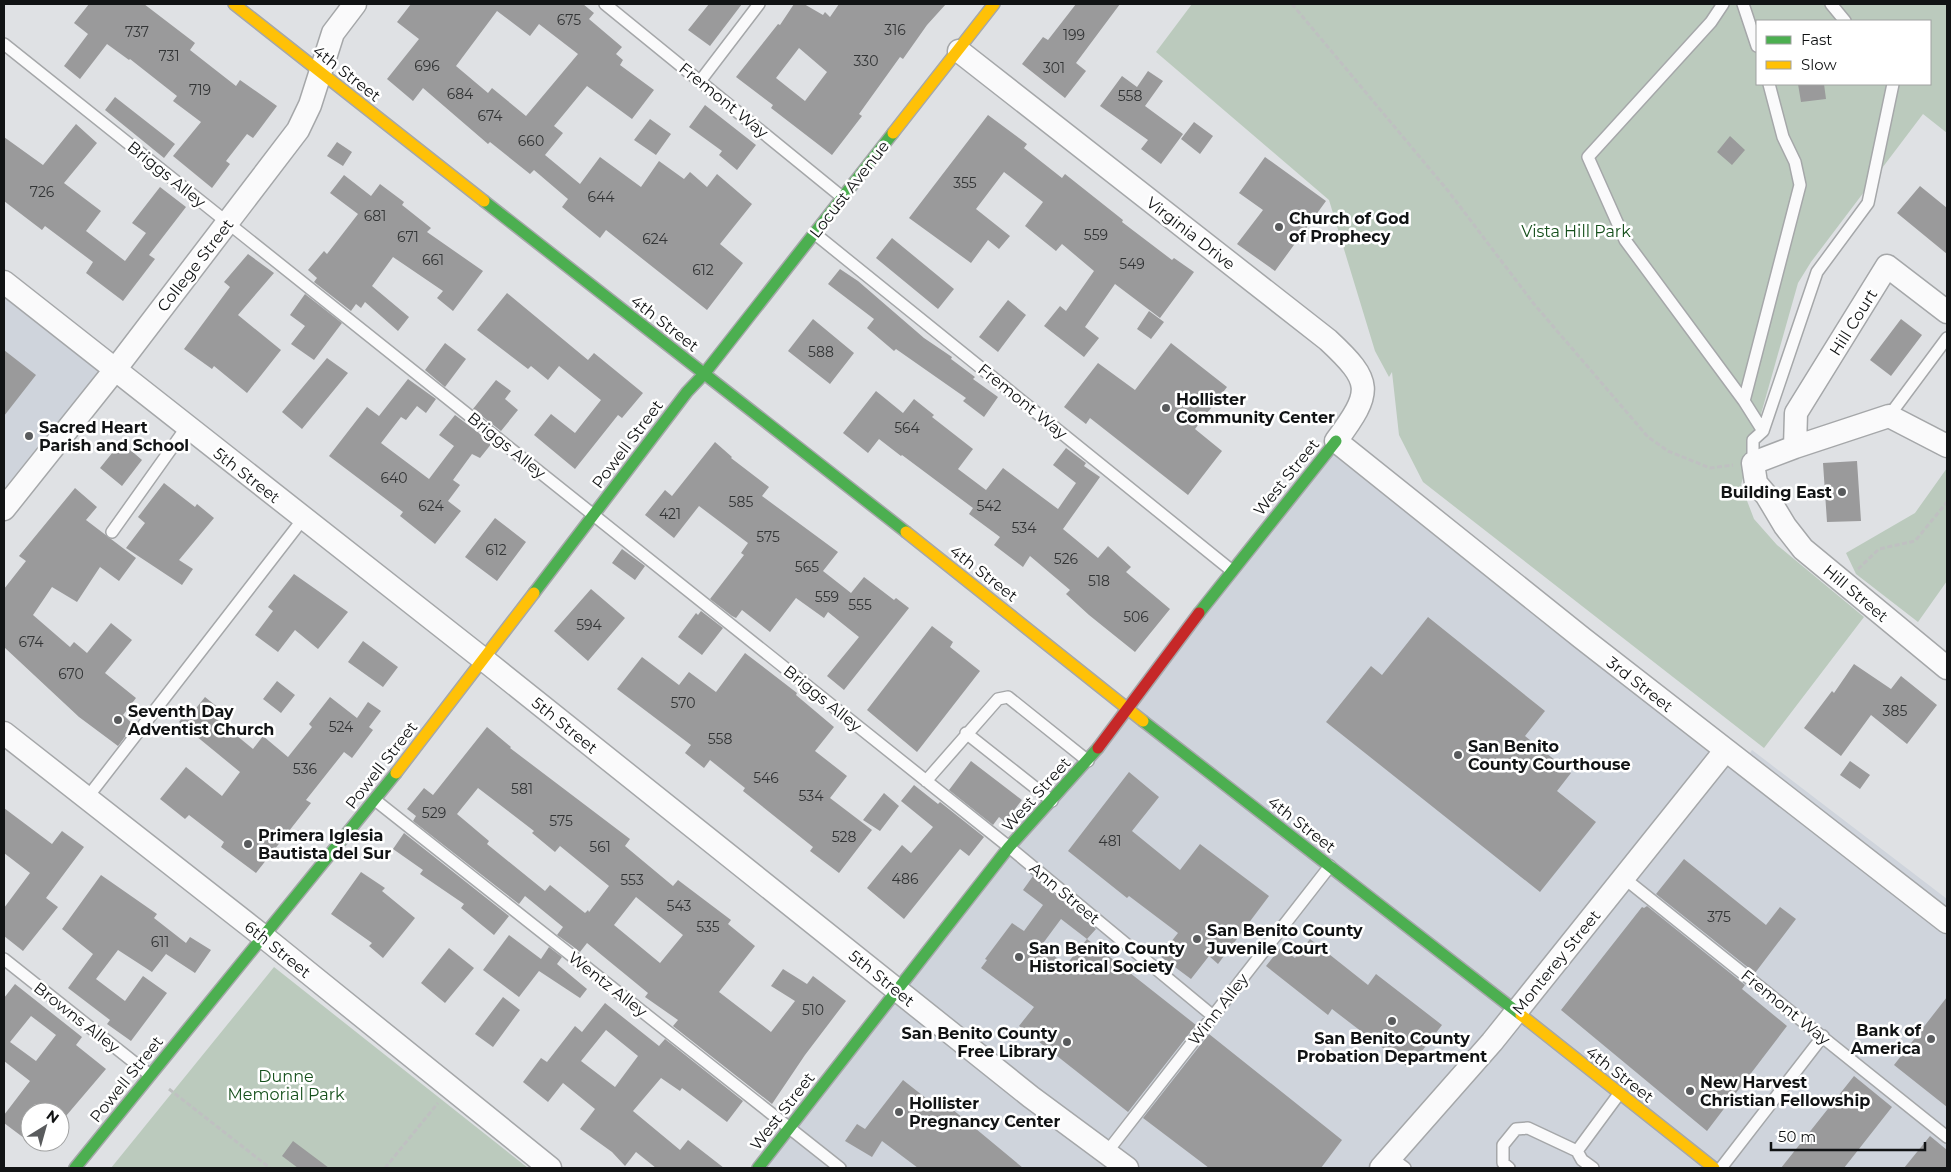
<svg xmlns="http://www.w3.org/2000/svg" width="1951" height="1172" font-family="Montserrat,sans-serif">
<rect width="100%" height="100%" fill="#dfe1e4"/>
<path fill="#cfd4dc" d="M4 290 105 373 4 500Z
M1336 441 1745 760 1752 750 1947 899V1168H760Z"/>
<path fill="#bbcabd" fill-rule="evenodd" d="M1192 4H1947V133L1923 114 1811 262 1798 283 1741 485 1754 519 1777 545 1864 617 1764 748 1423 482 1399 435 1392 372 1389 377 1375 351 1329 200 1156 52ZM1757 21H1930V84H1757Z
M1947 468V581L1918 622 1856 574 1846 553 1915 513Z
M274 967 528 1168H111Z"/>
<path fill="#9a9a9b" fill-rule="evenodd" d="M89 4H144L195 43 190 50 236 86 240 80 277 106 253 138 247 134 226 161 230 164 212 188 173 156 201 122 173 101 177 96 130 59 129 60 107 44 80 79 64 66 88 34 74 23Z
M411 4H583L594 13 589 19 622 47 616 54 623 60 620 65 654 90 632 119 587 86 554 126 563 133 545 155 580 184 600 157 641 187 659 161 684 179 690 172 707 187 717 174 752 204 720 244 743 263 707 310 606 230 600 238 562 207 568 199 534 170 530 174 490 142 488 144 423 88 413 101 387 79 419 39 397 22ZM497 11 530 36 539 24 578 54 526 116 492 88 488 93 456 66Z
M709 4H742L710 46 688 30Z
M794 4H804L823 15 825 12 830 17 839 4H946L927 25 903 59 900 57 859 114 862 116 832 155 771 108 773 105 736 77 778 24 780 25ZM799 48 827 72 805 101 776 78Z
M1076 4H1120L1076 63 1086 71 1065 98 1022 64 1043 37 1048 40Z
M1148 71 1163 81 1145 106 1183 134 1161 164 1141 149 1148 140 1100 106 1122 76 1137 87Z
M1798 84H1824L1826 99 1801 102Z
M115 97 175 144 164 158 105 110Z
M705 105 756 145 737 170 719 155 722 151 689 127Z
M988 115 1027 144 1024 148 1062 178 1065 174 1123 220 1122 222 1172 260 1174 258 1194 272 1160 318 1115 284 1085 327 1099 338 1084 357 1044 326 1060 306 1066 311 1094 271 1062 244 1056 251 1025 226 1043 202 1004 172 976 209 1010 236 999 249 988 240 971 263 909 218Z
M650 119 671 134 656 155 634 140Z
M1194 122 1213 136 1200 154 1181 139Z
M76 124 97 143 64 183 101 211 86 231 125 261 146 233 132 223 160 187 186 207 149 255 155 259 123 301 86 273 93 262 45 226 42 230 4 201V137L43 165Z
M1730 136 1745 150 1732 165 1717 152Z
M337 142 352 152 343 166 327 156Z
M1265 157 1326 201 1275 271 1237 244 1263 210 1239 193Z
M344 175 371 196 380 184 404 202 402 205 431 228 427 232 483 271 453 311 437 298 443 291 393 257 372 286 409 317 398 331 365 302 361 308 356 304 351 311 314 282 317 278 308 270 324 251 327 254 358 214 330 193Z
M1920 186 1947 208V254L1897 213Z
M892 238 954 289 938 309 876 258Z
M248 254 274 273 238 315 281 350 247 393 214 366 212 369 184 349 230 287 224 282Z
M840 269 858 281 924 338 952 357 951 359 975 377 973 379 998 397 984 417 963 401 966 398 896 349 894 351 867 328 874 319 828 284Z
M507 293 588 360 594 353 643 393 622 418 618 415 575 469 534 435 551 414 575 433 601 400 559 366 548 380 531 366 528 369 477 330Z
M305 294 342 323 314 360 291 344 305 326 290 315Z
M1008 300 1026 315 998 352 979 337Z
M1149 311 1164 322 1151 339 1137 329Z
M813 319 854 353 830 384 788 351Z
M1901 319 1922 335 1891 376 1870 360Z
M445 343 466 359 445 387 425 370Z
M1171 343 1227 387 1195 429 1222 451 1188 495 1090 418 1086 424 1064 407 1098 363 1135 390Z
M4 350 36 375 4 416Z
M327 358 348 373 302 429 282 412Z
M408 379 436 399 426 413 417 406 406 420 401 417 381 443 429 479 454 446 439 435 455 415 492 443 480 458 472 454 453 480 460 485 448 501 461 511 435 544 400 516 403 512 329 456 367 407 379 416Z
M496 380 511 391 505 399 518 410 501 431 473 409Z
M876 391 903 413 914 399 934 415 932 417 973 449 958 469 986 490 1003 468 1058 509 1076 483 1053 465 1066 448 1086 463 1084 466 1100 477 1063 529 1098 558 1108 546 1131 567 1126 572 1170 609 1135 652 1089 615 1066 594 1070 590 1030 556 1023 567 994 545 1000 537 969 514 973 508 902 455 901 456 879 439 868 453 843 433Z
M121 442 142 460 122 486 100 468Z
M715 442 732 457 731 458 769 487 762 496 838 552 823 571 851 593 864 577 894 600 896 598 909 608 844 690 827 676 859 637 828 612 824 618 796 598 770 632 742 610 736 618 732 616 710 599 744 555 741 553 748 543 699 506 674 538 645 515 665 490 672 496Z
M1857 461 1861 521 1827 522 1823 463Z
M164 483 195 507 197 504 214 518 179 560 193 569 182 585 126 548 145 523 138 517Z
M75 488 97 507 86 520 136 558 119 581 100 567 77 602 52 587 33 615 70 647 74 642 87 653 111 623 132 640 105 673 136 698 123 715 134 725 118 746 79 717 4 647V589L26 561 19 556Z
M495 518 526 542 497 581 465 557Z
M622 549 645 566 635 580 612 563Z
M294 574 348 612 318 649 295 630 278 652 255 635 273 611 268 607Z
M591 589 625 618 588 661 554 631Z
M701 611 723 628 702 655 678 637 696 613 698 615Z
M1428 617 1545 711 1525 736 1571 773 1557 791 1596 822 1540 892 1326 722 1371 666 1382 675Z
M932 626 953 642 950 647 980 671 917 752 867 710Z
M363 641 398 667 383 687 348 662Z
M745 653 797 693 796 695 834 727 815 751 847 776 830 798 872 830 839 873 810 851 813 847 743 791 745 788 710 760 704 768 685 753 691 745 617 689 642 657 679 685 689 672 716 692Z
M1854 664 1891 689 1901 676 1937 705 1907 744 1871 715 1841 756 1804 728 1832 691 1834 693Z
M277 681 295 695 281 713 263 699Z
M205 697 220 709 214 717 253 749 263 736 288 757 312 727 309 724 330 697 357 718 368 702 381 711 369 727 373 730 352 758 344 752 306 800 311 803 256 873 221 847 224 842 189 815 185 819 160 799 186 767 222 796 240 772 179 722 189 709 193 712Z
M487 727 511 747 510 748 630 839 625 846 673 886 678 880 731 920 728 924 755 946 719 992 771 1032 795 1001 771 986 783 969 807 984 813 976 846 1001 805 1055 772 1104 673 1026 678 1020 645 997 648 993 587 943 580 952 571 945 557 935 563 927 525 896 519 904 413 821 416 816 407 809 424 788 433 795ZM478 788 534 831 532 833 555 852 560 846 609 886 589 912 588 910 585 913 550 885 545 891 487 844 489 841 457 814ZM636 897 683 935 660 963 614 925Z
M971 761 1022 800 1005 822 999 817 993 825 949 790Z
M1850 761 1870 775 1860 789 1840 775Z
M1129 772 1159 797 1132 831 1180 870 1200 844 1269 896 1218 964 1209 956 1191 979 1160 956 1178 933 1129 896 1127 898 1068 851Z
M914 785 938 804 940 802 984 837 969 856 960 849 904 919 867 888 902 845 911 853 933 827 901 801Z
M884 793 899 806 880 831 863 820Z
M4 808 52 844 62 831 84 847 46 898 58 907 23 951 4 936V908L30 873 4 853Z
M404 833 509 916 494 935 461 908 464 904 420 874 423 870 393 849Z
M1684 859 1766 925 1780 907 1796 919 1755 973 1656 894Z
M361 872 385 888 382 891 415 918 383 958 369 946 372 943 331 914Z
M101 875 157 914 154 918 186 943 190 937 211 950 195 973 166 954 152 972 118 950 96 979 125 1001 143 976 167 993 131 1041 107 1024 110 1020 68 988 93 954 62 929Z
M1033 876 1096 929 1087 939 1196 1025 1128 1112 1019 1026 1034 1007 981 968 987 960 985 959 1012 923 1024 931 1043 905 1023 890ZM1061 919 1087 939 1066 965 1041 946Z
M1647 906 1745 985 1742 989 1787 1026 1707 1131 1561 1010 1642 907 1644 908Z
M509 935 541 959 549 947 562 957 557 964 587 989 580 998 539 971 519 997 483 970Z
M1310 939 1368 985 1376 974 1442 1025 1409 1068 1332 1009 1328 1015 1266 966 1281 947 1295 958Z
M449 948 474 968 445 1003 421 983Z
M15 984 82 1037 76 1045 106 1069 60 1123V1112H30V1142H46L40 1150 4 1123V1115L30 1081 4 1061V998ZM31 1016 56 1035 36 1061 10 1042Z
M503 997 520 1010 493 1047 475 1034Z
M1947 997V1107L1894 1065Z
M605 1003 659 1046 665 1039 743 1101 727 1122 682 1088 680 1091 661 1078 633 1111 680 1150 688 1140 724 1168H656L636 1152 625 1166 612 1152 580 1129 595 1109 563 1083 548 1102 523 1082 541 1058 547 1062 575 1026 582 1032ZM606 1030 638 1056 615 1087 581 1061Z
M1209 1034 1342 1140 1321 1168H1209L1143 1118Z
M1854 1076 1892 1107 1844 1168H1781Z
M903 1080 941 1110 946 1104 1023 1168H918L882 1141 872 1157 845 1141 857 1124 865 1129Z
M1930 1136 1947 1150V1168H1904Z
M293 1141 329 1168H298L282 1156Z"/>
<g fill="none" stroke-linecap="round" stroke-linejoin="round">
<g stroke="#a5a7a9" stroke-width="14">
<path id="lane" d="M605 4 842 197
M1723 4 1711 22 1588 157 1625 240 1744 401
M1743 4 1757 46
M1831 4 1845 21
M4 44 1009 847 1213 1016
M701 80 759 4
M814 233 1231 570
M1889 416 1947 338
M1763 431 1817 272 1868 203 1893 84
M1753 463V440L1763 431 1744 401 1800 185 1795 162 1783 137 1769 84
M112 532 186 428
M966 733 1052 801
M926 781 998 699 1008 697 1088 761
M87 798 303 519
M375 800 840 1168
M1624 878 1947 1137
M4 959 150 1075
M1577 1151 1619 1094
M1107 1152 1330 866
M1390 1157 1405 1168
M1509 1168 1503 1163V1145L1516 1129 1528 1128 1577 1151 1582 1160 1593 1168
M1721 1168 1823 1036"/>
</g>
<g stroke="#a5a7a9" stroke-width="25">
<path id="street" d="M959 51 1328 340C1373 382 1373 391 1336 441L1582 638 1947 922
M4 282 483 659 1031 1097 1127 1168
M1947 446 1889 416 1795 447 1753 463 1756 483 1767 496 1785 526 1803 549 1947 668
M1795 447 1796 413 1887 266 1947 312
M4 509 114 371 298 130 310 105 333 33 355 4
M4 733 264 937 550 1168
M1381 1168 1492 1042 1725 751"/>
</g>
<g stroke="#a5a7a9" stroke-width="14">
<path id="fast" d="M484 201 906 532
M534 593 687 392 704 374 893 133
M1199 613 1336 441
M1143 721 1521 1015
M75 1168 396 773
M758 1168 1009 847 1098 748"/>
</g>
<g stroke="#a5a7a9" stroke-width="14">
<path id="slow" d="M234 4 484 201
M893 133 994 4
M906 532 1143 721
M396 773 534 593
M1521 1015 1714 1168"/>
</g>
<g stroke="#a5a7a9" stroke-width="14">
<path id="jam" d="M1098 748 1199 613"/>
</g>
<path stroke="#bfc0c1" stroke-width="3" stroke-dasharray="5 2.5" stroke-linecap="butt" d="M1292 4 1449 192 1534 304 1648 437 1668 451 1710 468 1733 465
M1858 569 1879 549 1915 541 1947 502
M169 1089 270 1168
M385 1168 438 1103"/>
<use href="#lane" stroke="#fafafb" stroke-width="11"/>
<use href="#street" stroke="#fafafb" stroke-width="22"/>
<use href="#fast" stroke="#4caf50" stroke-width="11"/>
<use href="#slow" stroke="#ffc107" stroke-width="11"/>
<use href="#jam" stroke="#c62828" stroke-width="11"/>
</g>
<g fill="#595b5d" stroke="#fff" stroke-width="2">
<circle cx="1279" cy="227" r="5"/>
<circle cx="1166" cy="408" r="5"/>
<circle cx="29" cy="436" r="5"/>
<circle cx="1842" cy="492" r="5"/>
<circle cx="118" cy="720" r="5"/>
<circle cx="1458" cy="755" r="5"/>
<circle cx="248" cy="844" r="5"/>
<circle cx="1197" cy="939" r="5"/>
<circle cx="1019" cy="957" r="5"/>
<circle cx="1392" cy="1021" r="5"/>
<circle cx="1931" cy="1039" r="5"/>
<circle cx="1067" cy="1042" r="5"/>
<circle cx="1690" cy="1091" r="5"/>
<circle cx="899" cy="1112" r="5"/>
</g>
<g text-anchor="middle" stroke-width="5" stroke-linejoin="round" paint-order="stroke">
<g font-size="14" fill="#333536">
<text x="569" y="25">675</text>
<text x="895" y="35">316</text>
<text x="137" y="37">737</text>
<text x="1074" y="40">199</text>
<text x="169" y="61">731</text>
<text x="866" y="66">330</text>
<text x="427" y="71">696</text>
<text x="1054" y="73">301</text>
<text x="200" y="95">719</text>
<text x="460" y="99">684</text>
<text x="1130" y="101">558</text>
<text x="490" y="121">674</text>
<text x="531" y="146">660</text>
<text x="965" y="188">355</text>
<text x="42" y="197">726</text>
<text x="601" y="202">644</text>
<text x="375" y="221">681</text>
<text x="1096" y="240">559</text>
<text x="408" y="242">671</text>
<text x="655" y="244">624</text>
<text x="433" y="265">661</text>
<text x="1132" y="269">549</text>
<text x="703" y="275">612</text>
<text x="821" y="357">588</text>
<text x="907" y="433">564</text>
<text x="394" y="483">640</text>
<text x="741" y="507">585</text>
<text x="431" y="511">624</text>
<text x="989" y="511">542</text>
<text x="670" y="519">421</text>
<text x="1024" y="533">534</text>
<text x="768" y="542">575</text>
<text x="496" y="555">612</text>
<text x="1066" y="564">526</text>
<text x="807" y="572">565</text>
<text x="1099" y="586">518</text>
<text x="827" y="602">559</text>
<text x="860" y="610">555</text>
<text x="1136" y="622">506</text>
<text x="589" y="630">594</text>
<text x="31" y="647">674</text>
<text x="71" y="679">670</text>
<text x="683" y="708">570</text>
<text x="1895" y="716">385</text>
<text x="341" y="732">524</text>
<text x="720" y="744">558</text>
<text x="305" y="774">536</text>
<text x="766" y="783">546</text>
<text x="522" y="794">581</text>
<text x="811" y="801">534</text>
<text x="434" y="818">529</text>
<text x="561" y="826">575</text>
<text x="844" y="842">528</text>
<text x="1110" y="846">481</text>
<text x="600" y="852">561</text>
<text x="905" y="884">486</text>
<text x="632" y="885">553</text>
<text x="679" y="911">543</text>
<text x="1719" y="922">375</text>
<text x="708" y="932">535</text>
<text x="160" y="947">611</text>
<text x="813" y="1015">510</text>
</g>
<g font-size="16" fill="#111314" stroke="#fff">
<text transform="translate(347 73) rotate(38)" y="6">4th Street</text>
<text transform="translate(724 100) rotate(39)" y="6">Fremont Way</text>
<text transform="translate(167 174) rotate(39)" y="6">Briggs Alley</text>
<text transform="translate(849 189) rotate(-52)" y="6">Locust Avenue</text>
<text transform="translate(1191 233) rotate(38)" y="6">Virginia Drive</text>
<text transform="translate(195 265) rotate(-52)" y="6">College Street</text>
<text transform="translate(1853 322) rotate(-58)" y="6">Hill Court</text>
<text transform="translate(665 323) rotate(38)" y="6">4th Street</text>
<text transform="translate(1023 401) rotate(39)" y="6">Fremont Way</text>
<text transform="translate(627 444) rotate(-53)" y="6">Powell Street</text>
<text transform="translate(507 445) rotate(39)" y="6">Briggs Alley</text>
<text transform="translate(247 475) rotate(38)" y="6">5th Street</text>
<text transform="translate(1286 477) rotate(-51)" y="6">West Street</text>
<text transform="translate(984 573) rotate(38)" y="6">4th Street</text>
<text transform="translate(1856 593) rotate(40)" y="6">Hill Street</text>
<text transform="translate(1640 684) rotate(38)" y="6">3rd Street</text>
<text transform="translate(823 698) rotate(39)" y="6">Briggs Alley</text>
<text transform="translate(565 725) rotate(39)" y="6">5th Street</text>
<text transform="translate(381 765) rotate(-52)" y="6">Powell Street</text>
<text transform="translate(1036 794) rotate(-48)" y="6">West Street</text>
<text transform="translate(1302 824) rotate(38)" y="6">4th Street</text>
<text transform="translate(1065 893) rotate(40)" y="6">Ann Street</text>
<text transform="translate(278 949) rotate(39)" y="6">6th Street</text>
<text transform="translate(1556 962) rotate(-51)" y="6">Monterey Street</text>
<text transform="translate(882 978) rotate(39)" y="6">5th Street</text>
<text transform="translate(608 984) rotate(38)" y="6">Wentz Alley</text>
<text transform="translate(1786 1007) rotate(39)" y="6">Fremont Way</text>
<text transform="translate(1218 1009) rotate(-52)" y="6">Winn Alley</text>
<text transform="translate(77 1017) rotate(38)" y="6">Browns Alley</text>
<text transform="translate(1620 1074) rotate(38)" y="6">4th Street</text>
<text transform="translate(126 1079) rotate(-51)" y="6">Powell Street</text>
<text transform="translate(782 1111) rotate(-52)" y="6">West Street</text>
</g>
<g font-size="16" font-weight="bold" fill="#111314" stroke="#fff" text-anchor="start">
<text x="1289" y="224">Church of God<tspan x="1289" dy="18">of Prophecy</tspan></text>
<text x="1176" y="405">Hollister<tspan x="1176" dy="18">Community Center</tspan></text>
<text x="39" y="433">Sacred Heart<tspan x="39" dy="18">Parish and School</tspan></text>
<text x="1832" y="498" text-anchor="end">Building East</text>
<text x="128" y="717">Seventh Day<tspan x="128" dy="18">Adventist Church</tspan></text>
<text x="1468" y="752">San Benito<tspan x="1468" dy="18">County Courthouse</tspan></text>
<text x="258" y="841">Primera Iglesia<tspan x="258" dy="18">Bautista del Sur</tspan></text>
<text x="1207" y="936">San Benito County<tspan x="1207" dy="18">Juvenile Court</tspan></text>
<text x="1029" y="954">San Benito County<tspan x="1029" dy="18">Historical Society</tspan></text>
<text x="1921" y="1036" text-anchor="end">Bank of<tspan x="1921" dy="18">America</tspan></text>
<text x="1057" y="1039" text-anchor="end">San Benito County<tspan x="1057" dy="18">Free Library</tspan></text>
<text x="1392" y="1044" text-anchor="middle">San Benito County<tspan x="1392" dy="18">Probation Department</tspan></text>
<text x="1700" y="1088">New Harvest<tspan x="1700" dy="18">Christian Fellowship</tspan></text>
<text x="909" y="1109">Hollister<tspan x="909" dy="18">Pregnancy Center</tspan></text>
</g>
<g font-size="16" fill="#16501c" stroke="#fff">
<text x="1576" y="237">Vista Hill Park</text>
<text x="286" y="1082">Dunne<tspan x="286" dy="18">Memorial Park</tspan></text>
</g>
</g>
<rect width="1951" height="1172" fill="none" stroke="#111314" stroke-width="10"/>
<rect x="1756" y="20" width="175" height="65" fill="#ffffff" stroke="#a0a1a1"/>
<rect x="1766" y="36" width="25" height="8" fill="#4caf50" stroke="#a0a1a1"/>
<text x="1801" y="45" font-size="15" fill="#111314">Fast</text>
<rect x="1766" y="61" width="25" height="8" fill="#ffc107" stroke="#a0a1a1"/>
<text x="1801" y="70" font-size="15" fill="#111314">Slow</text>
<g transform="translate(45 1127) rotate(37)"><circle r="24" fill="#ffffff" stroke="#a0a1a1"/>
<path d="M0-4L9 19L0 12L-9 19Z" fill="#595b5d"/>
<text y="-8" font-size="14" font-weight="bold" text-anchor="middle" fill="#111314">N</text>
</g>
<path d="M1771 1142v8h154v-8" fill="none" stroke="#111314" stroke-width="2.5"/>
<text x="1778" y="1142" font-size="15" fill="#111314" stroke="#ffffff" stroke-width="4" paint-order="stroke">50 m</text>
</svg>
